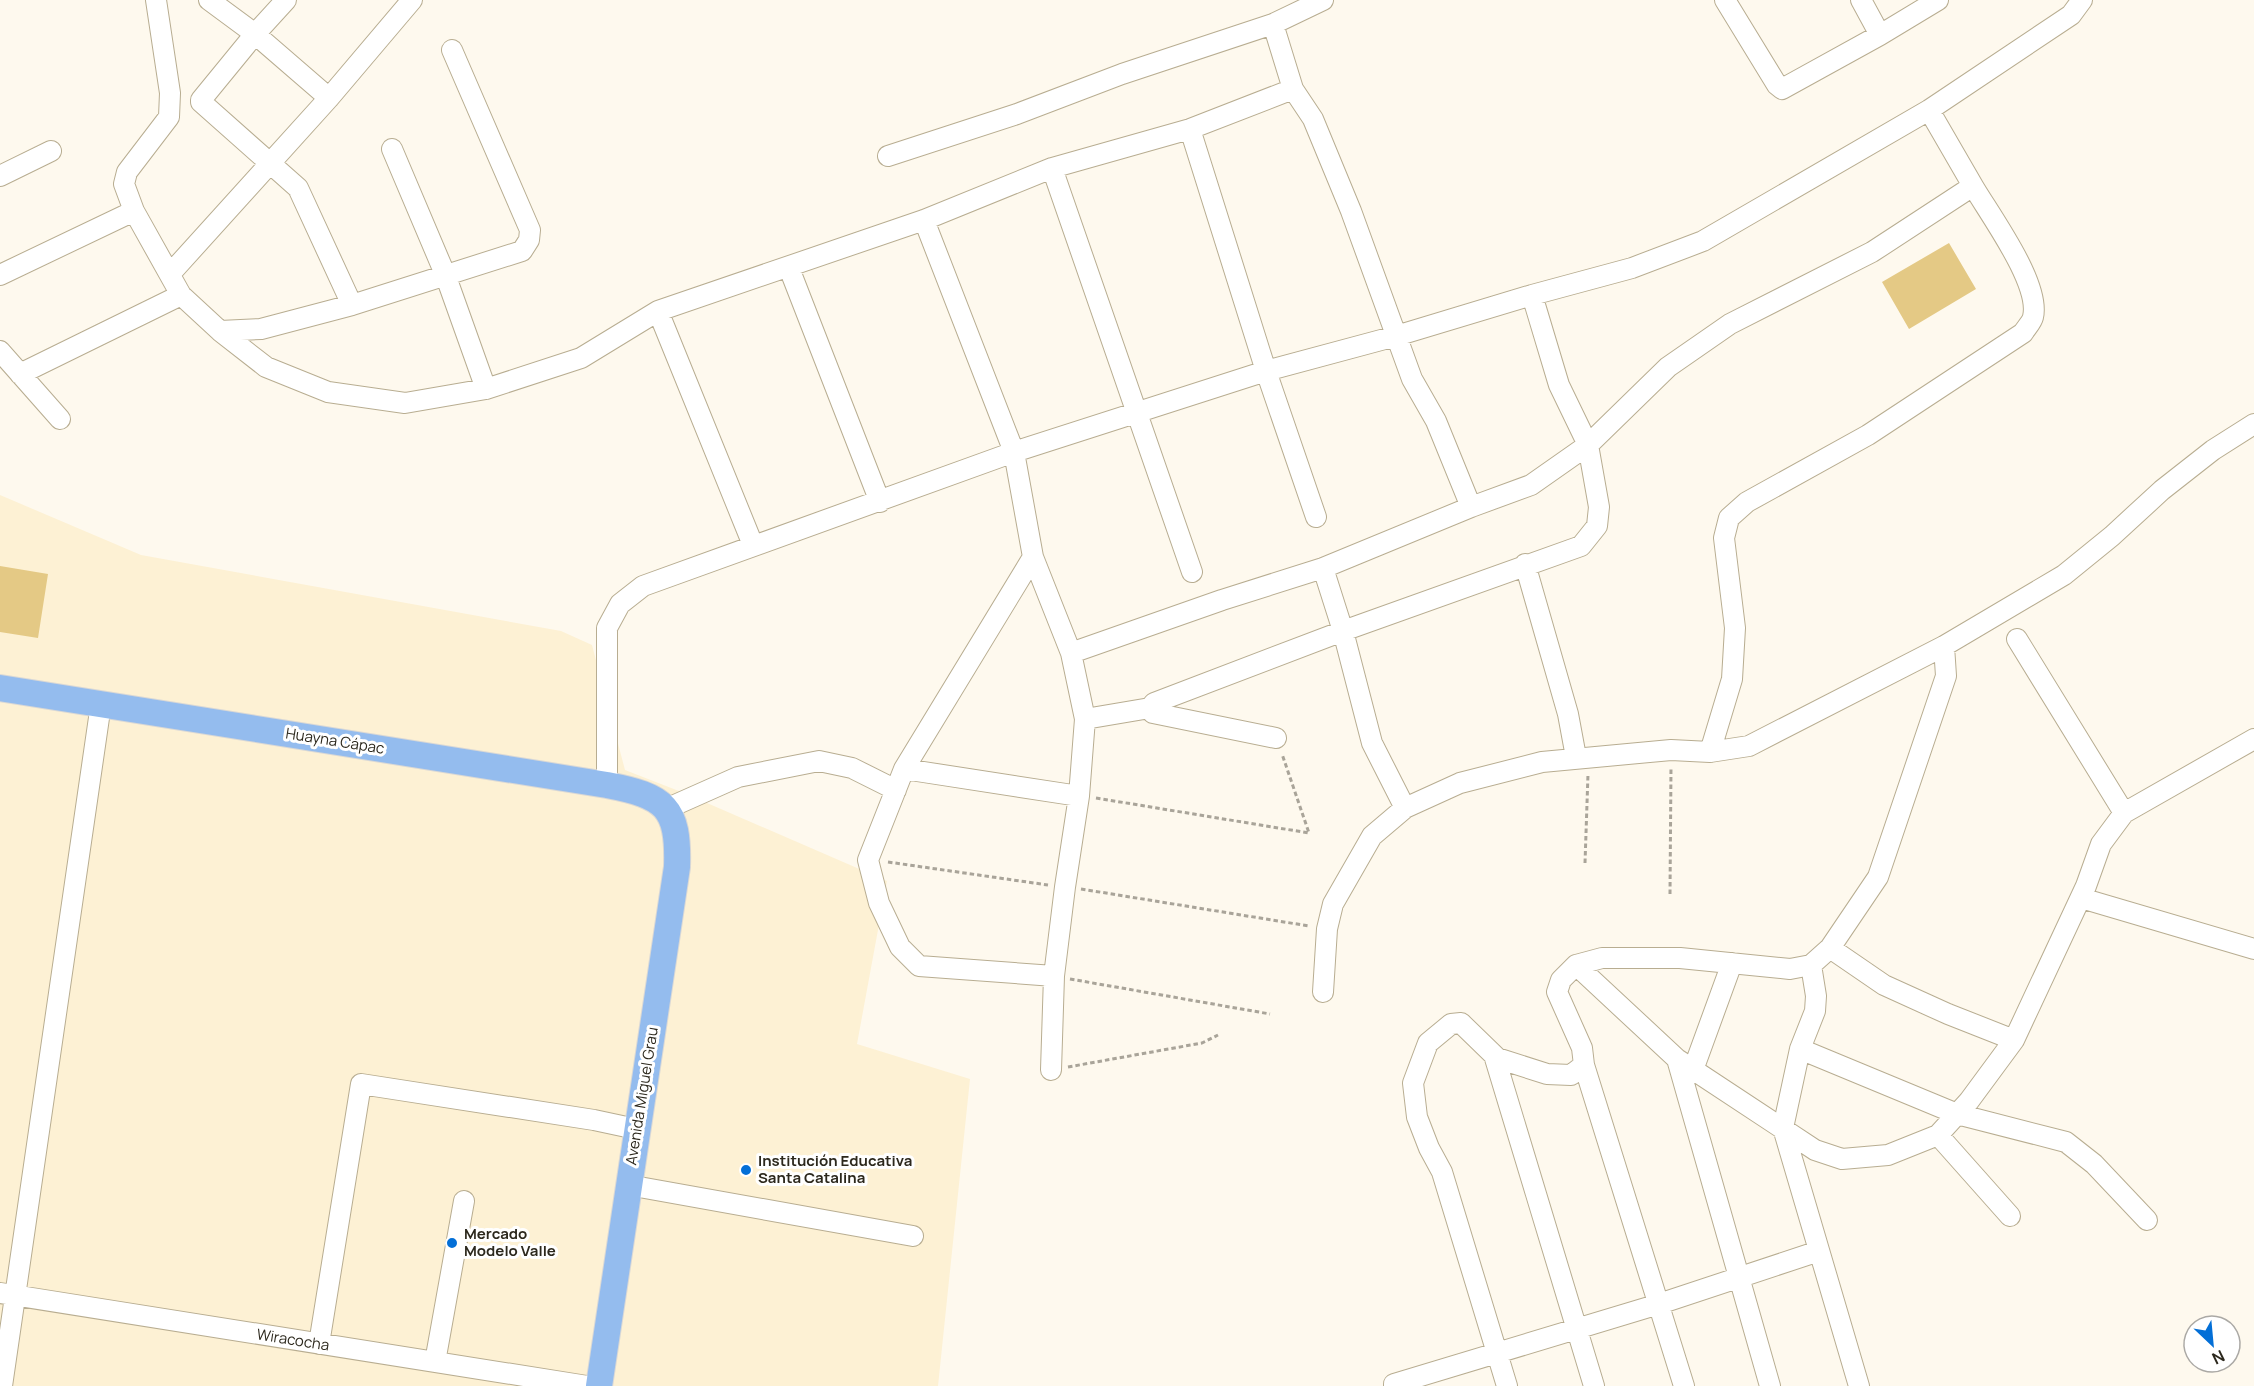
<svg xmlns="http://www.w3.org/2000/svg" width="2254" height="1386" font-family="Manrope,sans-serif">
<rect width="100%" height="100%" fill="#fef9ee"/>
<path fill="#fdf1d4" d="M0 495 141 555 561 631 592 645 625 770 684 793 887 881 857 1044 970 1079 938 1386H0Z"/>
<path fill="#e4c985" d="M1949 243 1976 289 1909 329 1882 282Z
M0 566 48 574 38 638 0 632Z"/>
<g fill="none" stroke-linecap="round" stroke-linejoin="round">
<g stroke="#b8ad91" stroke-width="22">
<path id="minor" d="M156 0 170 93 169 117 127 172 124 184 134 211 181 295 220 331 261 329 352 305 522 251 529 240 530 230 452 50
M209 0 255 34 329 98
M286 0 255 34 201 100V102L298 188 352 305
M1725 0 1777 85 1782 89 1880 35 1938 0
M1861 0 1880 35
M1293 89 1313 119 1351 211 1412 379 1436 421 1471 507
M1190 129 1266 371 1316 517
M392 149 445 274 486 389
M888 156 1017 114 1122 74 1273 24 1323 0
M1052 168 1192 572
M0 176 51 151
M924 220 1014 452 1033 557 1071 653 1085 719 1079 796 1065 887 1054 976 1051 1070
M789 268 880 502
M170 274 329 98 412 0
M0 275 134 211
M658 311 753 545
M220 331 266 367 328 392 405 403 486 389 581 358 658 311 924 220 1052 168 1190 129 1293 89 1273 24
M0 351 60 419
M20 374 181 295
M1033 557 904 769 868 860 879 903 900 947 919 966 1054 976
M1525 564 1568 714 1576 757
M1323 568 1343 631 1372 743 1405 808
M2017 639 2124 813
M1071 653 1222 600 1323 568 1471 507 1531 485 1588 445 1668 367 1730 324 1872 252 1973 186 1929 110
M1085 719 1150 708
M1276 738 1153 713 1150 708 1154 703 1343 631 1581 546 1597 526 1599 507 1588 445 1559 385 1532 295
M1710 752 1732 679 1735 628 1724 538 1729 518 1747 502 1868 435 2023 333C2026 328 2032 322 2033 317 2041 284 1990 215 1973 186
M904 769 1079 796
M607 785V628L620 604 643 586 1014 452 1266 371 1396 336 1532 295 1632 268 1703 241 1929 110 2071 15 2082 0
M666 809 738 777 819 761 852 768 896 790
M2081 898 2254 949
M1830 948 1884 985 1948 1014 2014 1040
M1576 965 1677 1059 1815 1150 1842 1159 1888 1155 1938 1135 1969 1101 2014 1040 2086 886 2101 844 2124 813 2254 739
M1323 992 1327 929 1333 904 1372 836 1405 808 1460 783 1542 762 1671 750 1710 752 1749 746 1944 646 2064 575 2112 536 2162 490 2213 450 2254 424
M1800 1049 1815 1011 1816 996 1811 965
M1494 1055 1594 1386
M1677 1059 1770 1386
M1584 1065 1684 1386
M1693 1070 1732 963
M1938 1135 2010 1216
M628 1185 913 1236
M0 1293 587 1386
M319 1344 361 1084 594 1120 636 1129
M435 1362 464 1201
M2 1386 101 704
M1394 1386V1384L1659 1304 1819 1251
M1507 1386 1442 1172 1429 1148 1417 1117 1413 1083 1428 1043 1451 1024 1461 1023 1497 1058 1547 1074 1571 1075 1584 1065 1582 1048 1557 992 1561 980 1576 965 1602 958H1680L1790 969 1811 965 1830 948 1878 877 1946 676 1944 646
M1859 1386 1783 1128 1800 1049 1957 1114 2066 1142 2094 1164 2147 1220"/>
</g>
<g stroke="#d9d8d6" stroke-width="28">
<path id="major" d="M0 688 607 785C665 796 679 807 677 867L599 1386"/>
</g>
<path stroke="#a9a499" stroke-width="3" stroke-dasharray="4.5 3" stroke-linecap="butt" d="M1096 798 1309 833 1282 754
M888 862 1048 885
M1585 863 1588 774
M1081 889 1309 926
M1670 894 1671 767
M1070 979 1270 1014
M1068 1067 1202 1043 1218 1035"/>
<use href="#minor" stroke="#fff" stroke-width="20"/>
<use href="#major" stroke="#94bcee" stroke-width="26"/>
</g>
<g fill="#036fd7" stroke="#fff" stroke-width="2">
<circle cx="746" cy="1170" r="6"/>
<circle cx="452" cy="1243" r="6"/>
</g>
<g text-anchor="middle" stroke-width="6" stroke-linejoin="round" paint-order="stroke">
<g font-size="15" fill="#2c281d" stroke="#fff">
<text transform="translate(335 741) rotate(9)" y="5">Huayna Cápac</text>
<text transform="translate(642 1096) rotate(-81)" y="5">Avenida Miguel Grau</text>
<text transform="translate(293 1340) rotate(9)" y="5">Wiracocha</text>
</g>
<g font-size="15" font-weight="bold" fill="#2c281d" stroke="#fff" text-anchor="start">
<text x="758" y="1166">Institución Educativa<tspan x="758" dy="17">Santa Catalina</tspan></text>
<text x="464" y="1239">Mercado<tspan x="464" dy="17">Modelo Valle</tspan></text>
</g>
</g>
<g transform="translate(2212 1344) rotate(154)"><circle r="28" fill="#ffffff" stroke="#aba9a5" stroke-width="1.5"/>
<path d="M0-4.5L10 22L0 15L-10 22Z" fill="#036fd7"/>
<text y="-9" font-size="16" font-weight="bold" text-anchor="middle" fill="#2c281d">N</text>
</g>
</svg>
